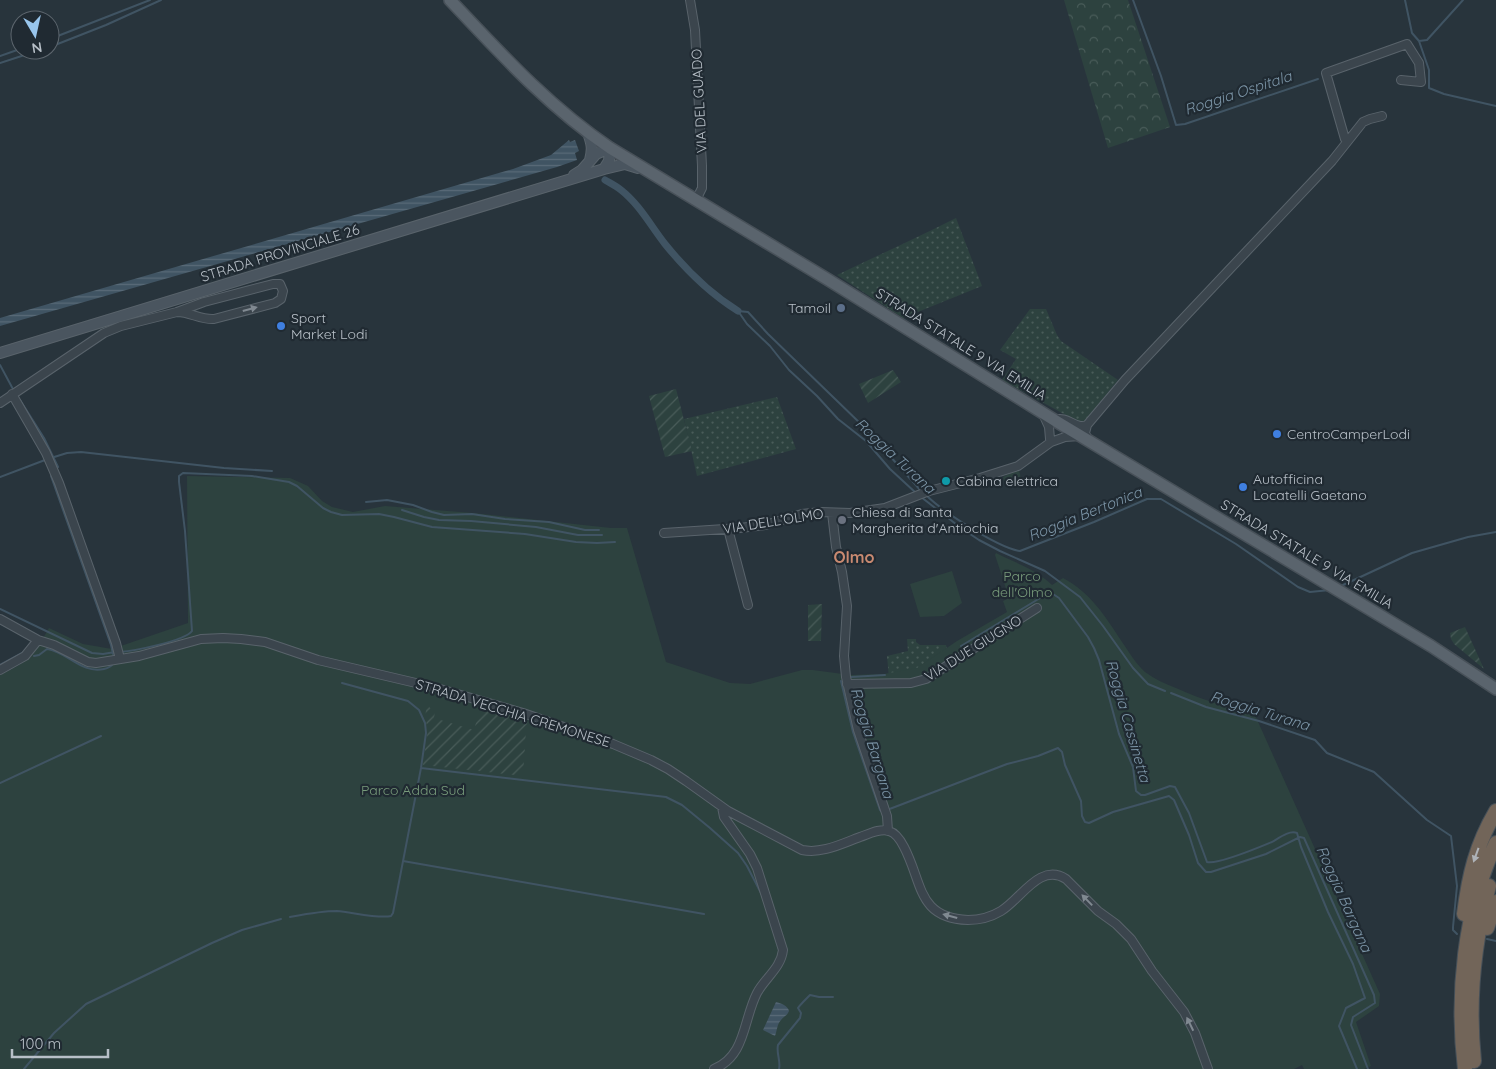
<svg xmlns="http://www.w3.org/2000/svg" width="1496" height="1069" font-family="Quicksand,sans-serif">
<defs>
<pattern id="grass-dots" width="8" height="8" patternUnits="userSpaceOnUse" patternTransform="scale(1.25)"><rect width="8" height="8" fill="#2d423f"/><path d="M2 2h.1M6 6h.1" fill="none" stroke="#495c59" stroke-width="1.8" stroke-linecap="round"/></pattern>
<pattern id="forest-crowns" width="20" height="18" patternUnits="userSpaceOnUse" patternTransform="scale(1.25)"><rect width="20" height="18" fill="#2d423f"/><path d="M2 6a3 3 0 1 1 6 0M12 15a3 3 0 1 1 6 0" fill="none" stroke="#495c59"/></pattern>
<pattern id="garden-furrows" width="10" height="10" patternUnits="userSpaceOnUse" patternTransform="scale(1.25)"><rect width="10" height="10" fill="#2d423f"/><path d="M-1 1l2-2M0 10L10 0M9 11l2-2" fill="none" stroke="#495c59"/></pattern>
<pattern id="water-rules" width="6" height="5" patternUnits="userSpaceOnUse" patternTransform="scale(1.25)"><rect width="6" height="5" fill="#405463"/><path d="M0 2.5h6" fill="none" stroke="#5a6b78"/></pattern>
</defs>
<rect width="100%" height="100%" fill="#28343c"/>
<path fill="url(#grass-dots)" d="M956 218 982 286 903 318 837 275C876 256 917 238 956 218Z
M1030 309H1046L1057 335 1061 341 1118 380 1082 424 1002 380 1016 359 1000 350Z
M777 397 796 449 697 476 684 419Z
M907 639H916V642L920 645H946L949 658 889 678 887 656 908 651Z"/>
<path fill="url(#forest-crowns)" d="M1064 0H1128L1170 127 1108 148Z"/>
<path fill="#2d423f" d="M1018 469C1023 478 1021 485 1010 487L1004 481 1003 477Z
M187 476 290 478 308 486 322 501 332 507 353 512 385 506 473 513 611 528H627L666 662 730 683 750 684 802 670H813L850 675 884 674 917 668 957 641 1007 612 1003 601 1009 598 995 555 996 553C1015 563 1036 569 1052 585L1063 578C1090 592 1106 617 1122 642 1129 652 1136 664 1145 672 1155 679 1165 684 1176 688 1202 700 1228 707 1255 715L1380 994 1379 1006 1356 1022 1371 1066 1364 1069H1304L1302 1065 1294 1069H0V675C30 661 33 656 49 628L83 644 112 649 188 623Z
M952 571 962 603 944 616 920 617 910 584Z"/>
<path fill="url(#garden-furrows)" d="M893 370 901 382 868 403 859 384Z
M676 389 692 451 665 457 649 396Z
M822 604 821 641H808V605Z
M1465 627 1484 669 1454 644 1451 639 1450 633Z
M427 703 430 708 435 712 434 718 474 730 480 709 494 713 496 708 528 719 526 730 523 776 423 765 428 729 425 718Z"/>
<path fill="url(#water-rules)" d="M569 140 570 142 575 140 579 151 575 153 577 160 557 167 0 326V318L513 169 551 155Z
M776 1002C781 1003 788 1006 789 1011 787 1016 784 1016 781 1020 777 1024 777 1031 775 1036L763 1030Z"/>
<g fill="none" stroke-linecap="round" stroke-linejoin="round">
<path stroke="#405463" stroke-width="2" d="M1133 0 1161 76 1176 125 1185 124 1318 79
M1405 0 1412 33 1419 41 1427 40 1463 0
M50 39 150 0
M1419 41 1429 70V88L1444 94 1496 106
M50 47 106 25 161 0
M0 56 20 49
M0 63 40 50
M738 311 748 312 768 334 864 427 922 492
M738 311 747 324 770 346 789 370 817 396 838 419 866 441 890 469 916 493
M0 365 14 391
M20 400 44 438 58 467
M51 458 67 453 81 452 224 468 272 471
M51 476 111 645 113 654
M0 477 45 460
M926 495C942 511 998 548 1020 551L1094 522 1147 499H1161L1236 544 1298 587 1310 592 1330 590
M921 497 961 528 979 540 1000 551 1045 571 1080 597 1103 626 1133 668 1148 684 1165 691
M366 502 387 500 413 505 432 512 444 515 472 514 505 519 549 522 585 530H599
M402 510 424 517 439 520 471 521 536 527 578 535H602
M1341 586 1412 553 1468 537 1496 532
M0 609 92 653 103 654 115 652
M961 646 1045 595 1053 594 1059 598 1088 637 1094 648 1099 660 1119 734 1133 767 1136 791 1141 795H1145L1170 786 1175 787 1189 813 1207 862C1217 865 1260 847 1272 842 1279 838 1289 830 1297 833L1301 847 1328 912 1353 964 1365 998 1346 1008 1339 1026 1357 1069
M120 652C133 651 185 641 192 631L185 531 179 482V476L183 473 252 476 289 482 297 486 323 508 331 512 342 515 379 514 394 517 432 527 525 534 576 542 597 543 615 542
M34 656 39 655 47 649C68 652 81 674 104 669 109 668 111 667 114 663
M0 665 24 652
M851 677 885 675
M841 681 853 732 880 810 882 812
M1171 693 1206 707 1259 721 1315 740 1327 753 1374 772 1427 820 1451 836 1457 886 1453 927V930L1457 934
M421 768 666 797 682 805 710 828 738 853 747 866 763 897
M0 783 101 736
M887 810 1007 764 1038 756 1058 748 1062 752 1065 765 1081 801 1082 816 1085 822 1089 823 1113 812 1169 796 1174 800 1189 835 1198 863 1206 872H1211L1266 854 1300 837 1304 838 1374 995 1375 1003 1353 1017 1351 1025 1368 1069
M403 861 704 914
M290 917C306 914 321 911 337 911 351 912 379 919 391 916L393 913 421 768 426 733 425 723 419 710 408 701 342 683
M1487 939 1496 941
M24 1069 54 1033 86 1004 212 943 242 930 281 919
M779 1069C781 1061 776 1053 778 1045L800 1018 801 1013 798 1008C799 1006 808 997 810 995L819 997H833"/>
<path stroke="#405463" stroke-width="7" d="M605 180C610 183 616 186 621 190 639 204 651 226 665 244 686 270 709 293 738 311"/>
<g stroke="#59636b" stroke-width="10">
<path id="street" d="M690 0 695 30 702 166V188L696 200
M1348 140 1345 139 1326 73 1407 44 1419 63 1421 82 1401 80
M12 394 46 453 59 483 116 643 120 659
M0 403 104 333 121 326 177 312 204 302 273 284H280L283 291 281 299 275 303 214 319C201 320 190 312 177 312
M1043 414 1049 427 1050 439
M1054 420C1068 415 1075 430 1087 425
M1088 440 1085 433 1087 425 1125 380 1332 161 1363 122 1370 119 1382 116
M832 513 836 547 842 572 847 606 844 656 846 677 858 730 887 816 888 831
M728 529 748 605
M664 533 740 528 765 525 802 514 821 512 850 513 885 508 929 491 980 478 1018 466 1051 442 1065 437 1080 436
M0 619 38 640 54 645 88 662 96 663 139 656 201 639 223 638 241 639 265 642 318 660 433 687 523 713 613 744 651 760 668 769 686 781 728 811 802 850C822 854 841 844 860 837 869 834 880 828 889 831 896 833 901 841 904 847 923 883 917 918 968 920 979 920 991 917 1001 911 1021 899 1040 862 1066 879L1098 911 1116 924 1131 939 1152 971 1184 1012 1195 1033 1208 1069
M0 670 25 656 38 640
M847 684 911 683 926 679 1037 608
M714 1069C746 1056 743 1020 757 993 765 978 781 968 783 950L757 868 750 854 724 817 722 807"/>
</g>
<g stroke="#59636b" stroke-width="12">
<path id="secondary" d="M588 133C592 144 593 149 590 160
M574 175 582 170 596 154 610 148 609 161 604 169
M0 353 604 169 625 164 638 168"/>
</g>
<g stroke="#485159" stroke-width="14">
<path id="primary" d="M450 0C500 53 549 107 610 148L827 279 1059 423 1431 646 1496 689"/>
</g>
<g stroke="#465058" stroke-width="16">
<path id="highway" d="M1464 914C1469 875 1476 845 1496 811
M1487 928 1496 902
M1474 1061C1468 1003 1474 942 1489 886
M1465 1069C1456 996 1464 910 1496 843"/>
</g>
<use href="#street" stroke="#3b454d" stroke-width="8"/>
<use href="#secondary" stroke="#4a555f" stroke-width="10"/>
<use href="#primary" stroke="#5a646d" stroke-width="11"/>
<use href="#highway" stroke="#726559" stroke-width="14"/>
</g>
<defs><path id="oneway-solid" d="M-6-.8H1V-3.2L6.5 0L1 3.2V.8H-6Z" transform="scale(1.25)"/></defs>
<g fill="#808991">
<use href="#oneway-solid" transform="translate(250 309) rotate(-15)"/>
<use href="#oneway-solid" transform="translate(1087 900) rotate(-134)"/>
<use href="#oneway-solid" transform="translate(950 916) rotate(-165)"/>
<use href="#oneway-solid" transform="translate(1190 1024) rotate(-116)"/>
</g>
<use fill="#aeb2b7" href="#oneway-solid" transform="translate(1476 855) rotate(110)"/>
<circle fill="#5c6f8a" stroke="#202a32" stroke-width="2" cx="841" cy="308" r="5"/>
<g fill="#3f7fe0" stroke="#202a32" stroke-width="2">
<circle cx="281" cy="326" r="5"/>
<circle cx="1277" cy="434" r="5"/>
<circle cx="1243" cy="487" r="5"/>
</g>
<circle fill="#0f9aa8" stroke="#202a32" stroke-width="2" cx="946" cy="481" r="5"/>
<circle fill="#6b7280" stroke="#202a32" stroke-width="2" cx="842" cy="520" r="5"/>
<g text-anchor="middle" stroke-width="4.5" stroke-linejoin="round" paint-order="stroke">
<g font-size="14" fill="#b8c0c8" stroke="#202a32">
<text transform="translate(699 101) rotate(-93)" y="5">VIA DEL GUADO</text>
<text transform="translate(280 253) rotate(-17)" y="5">STRADA PROVINCIALE 26</text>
<text transform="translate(961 344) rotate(32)" y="5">STRADA STATALE 9 VIA EMILIA</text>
<text transform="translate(773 521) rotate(-9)" y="5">VIA DELL’OLMO</text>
<text transform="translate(1307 554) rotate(31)" y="5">STRADA STATALE 9 VIA EMILIA</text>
<text transform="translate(973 648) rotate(-32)" y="5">VIA DUE GIUGNO</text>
<text transform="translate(513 713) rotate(17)" y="5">STRADA VECCHIA CREMONESE</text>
</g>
<g font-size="14" fill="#b8c0c8" stroke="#202a32" text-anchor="start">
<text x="831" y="313" text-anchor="end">Tamoil</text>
<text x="291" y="323">Sport<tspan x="291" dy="16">Market Lodi</tspan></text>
<text x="1287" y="439">CentroCamperLodi</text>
<text x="1253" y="484">Autofficina<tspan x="1253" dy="16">Locatelli Gaetano</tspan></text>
<text x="956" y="486">Cabina elettrica</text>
<text x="852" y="517">Chiesa di Santa<tspan x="852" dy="16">Margherita d'Antiochia</tspan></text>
</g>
<g font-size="14" fill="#789b7b" stroke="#202a32">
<text x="1022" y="581">Parco<tspan x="1022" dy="16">dell'Olmo</tspan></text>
<text x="413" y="795">Parco Adda Sud</text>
</g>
<g font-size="15" font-style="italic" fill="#7c95a7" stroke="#202a32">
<text transform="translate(1238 93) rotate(-18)" y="5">Roggia Ospitala</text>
<text transform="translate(895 456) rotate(43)" y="5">Roggia Turana</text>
<text transform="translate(1085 514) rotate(-22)" y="5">Roggia Bertonica</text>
<text transform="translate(1260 711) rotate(17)" y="5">Roggia Turana</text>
<text transform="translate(1128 721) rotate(74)" y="5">Roggia Cassinetta</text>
<text transform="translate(872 743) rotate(73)" y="5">Roggia Bargana</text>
<text transform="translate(1344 899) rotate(66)" y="5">Roggia Bargana</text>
</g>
<g font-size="16" font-weight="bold" fill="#c98a71" stroke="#202a32">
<text x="854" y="563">Olmo</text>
</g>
</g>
<g transform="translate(35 35) rotate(171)"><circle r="24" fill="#202a32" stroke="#5d666e"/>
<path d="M0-4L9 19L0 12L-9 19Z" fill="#98c5ec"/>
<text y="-8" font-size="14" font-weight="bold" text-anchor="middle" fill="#b8c0c8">N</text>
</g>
<path d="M12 1049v8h96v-8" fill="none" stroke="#b8c0c8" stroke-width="2.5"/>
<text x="20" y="1049" font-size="15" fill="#b8c0c8" stroke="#202a32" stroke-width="4" paint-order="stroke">100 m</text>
</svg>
